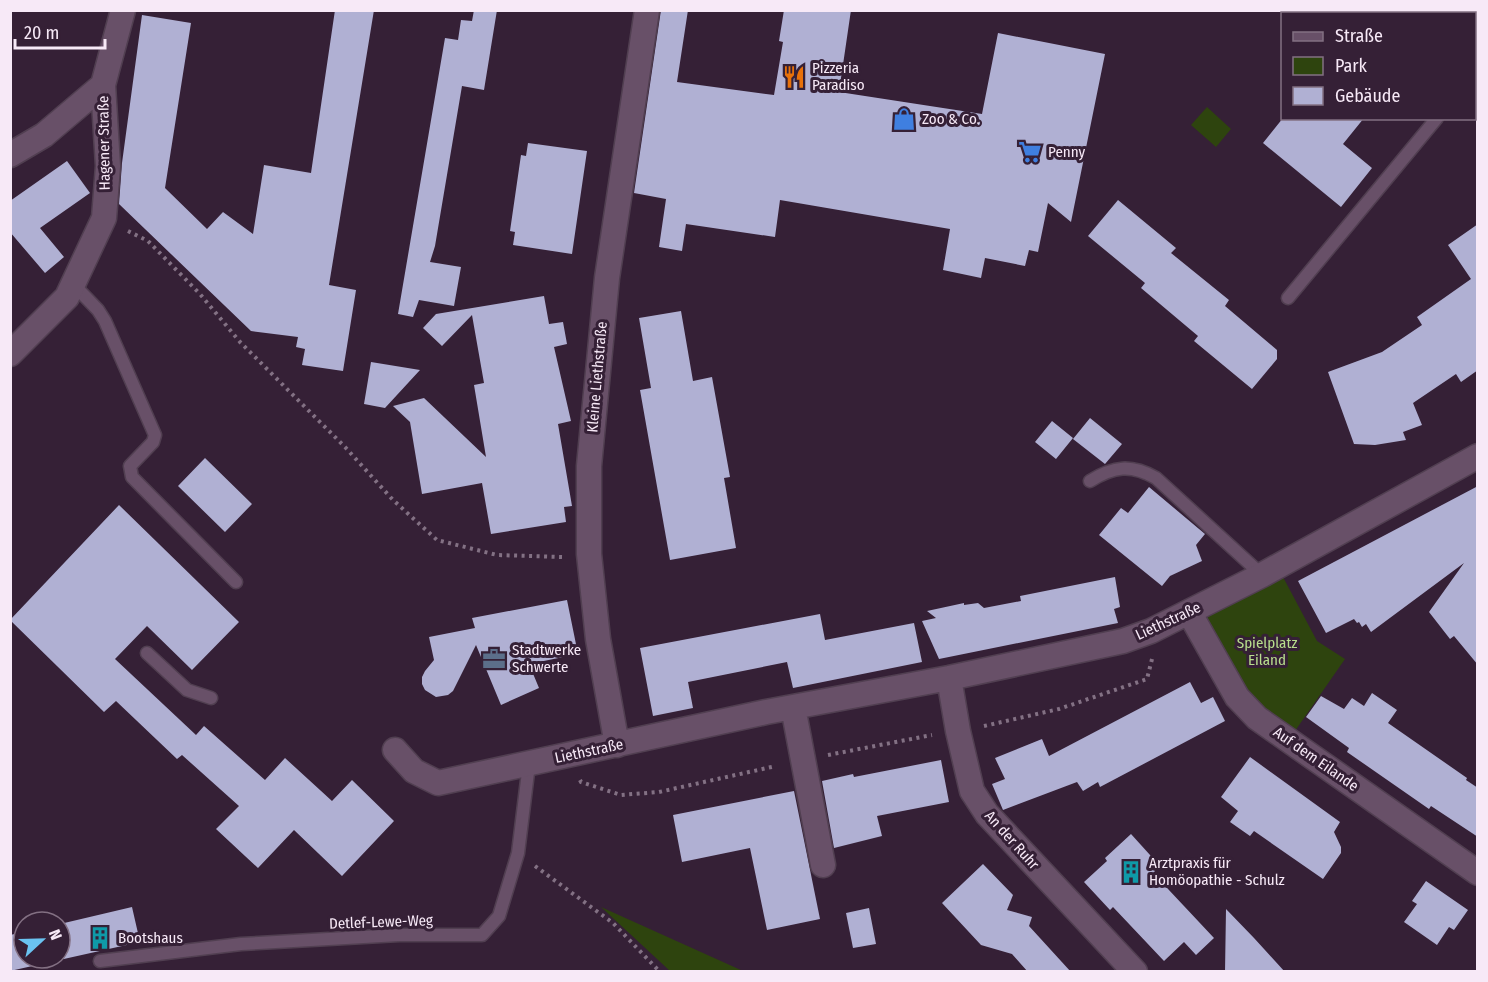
<svg xmlns="http://www.w3.org/2000/svg" width="1488" height="982" font-family="'Fira Sans Condensed',sans-serif">
<rect width="100%" height="100%" fill="#352036"/>
<path fill="#2e440e" d="M1207 107 1231 129 1216 147 1191 125Z
M1283 577 1317 641 1345 659 1288 741 1257 718 1194 621Z
M601 907 743 971H670Z"/>
<path fill="#b0b0d3" d="M335 10H374L329 285 356 290 343 371 302 365 305 349 296 347 298 337 251 331 119 204 122 163 142 15 191 23 165 188 207 229 223 212 253 234 264 165 311 173Z
M474 10H497L484 90 462 86 435 246 430 262 461 267 454 306 419 300 413 317 398 314 445 38 458 40 461 20 472 21Z
M661 10H688L677 82 774 95 783 42 779 41 784 10H851L839 92 982 114 998 33 1105 54 1071 222 1048 203 1038 252 1029 250 1025 266 985 258 981 278 943 270 950 229 780 200 775 237 686 224 682 251 659 247 666 199 634 193Z
M1283 118H1364L1343 144 1372 168 1341 207 1263 143Z
M528 143 587 151 572 254 513 245 515 232 510 231 521 155 526 156Z
M67 161 90 193 40 228 64 257 45 273 10 232V201Z
M1118 200 1176 248 1171 253 1229 300 1225 306 1277 350V359L1252 389 1194 341 1198 336 1141 288 1145 283 1088 236Z
M1478 224V370L1461 382 1456 374 1413 403 1422 425 1403 432 1406 440 1375 445 1354 444 1328 372 1382 352 1422 325 1417 317 1471 279 1448 245Z
M544 296 549 324 563 322 567 344 554 347 571 421 558 424 572 506 564 507 566 522 491 534 482 483 422 494 410 422 393 406 424 398 486 457 474 385 484 383 472 315 442 346 423 328 436 314Z
M681 311 693 381 712 377 730 477 724 478 736 548 670 560 640 390 651 388 639 318Z
M371 362 420 370 385 408 364 404Z
M1090 418 1122 444 1105 464 1073 439Z
M1052 421 1073 438 1056 459 1035 442Z
M205 458 252 504 225 532 178 486Z
M1478 486V665L1454 636 1450 639 1429 612 1464 563 1371 632 1366 624 1362 627 1359 622 1357 623 1354 619 1326 633 1298 581Z
M1149 487 1205 534 1196 545 1202 561 1170 576 1162 586 1099 535 1121 508 1128 513Z
M119 505 239 622 192 670 147 626 115 659 196 735 204 726 265 780 285 758 332 801 352 780 394 821 342 876 294 830 258 868 216 829 239 806 182 755 177 759 116 701 104 712 10 620Z
M1115 577 1120 607 1114 609 1118 623 939 659 922 621 936 618 927 611 964 603V605L978 603 984 608 1021 601 1020 596Z
M567 600 578 654 529 664 539 688 501 705 476 645 453 691 448 695 436 697 425 690 422 684V677L425 671 434 660 429 637 475 628 472 618Z
M820 614 825 640 914 623 922 662 793 688 787 662 688 682 693 708 653 716 640 648Z
M1190 682 1201 703 1213 697 1225 721 1100 787 1098 782 1083 791 1077 782 1003 810 992 784 1005 779 995 758 1042 739 1049 756Z
M1372 693 1397 710 1388 723 1467 778 1466 780 1478 788V837L1431 806 1429 809 1347 752 1349 748 1306 717 1321 696 1344 709 1352 698 1364 706Z
M1250 757 1340 822 1334 832 1341 847V853L1323 879 1254 831 1250 836 1230 822 1238 811 1221 797Z
M941 760 949 802 877 816 882 836 834 848 822 781 853 774 854 777Z
M794 791 820 919 767 930 750 848 682 862 673 815Z
M1131 834 1160 866 1153 873 1214 938 1196 955 1184 942 1164 961 1113 907 1110 910 1084 882 1107 861 1105 858Z
M983 864 1013 895 1007 910 1032 917 1029 926 1071 972H1028L1012 954 981 945 942 903Z
M1426 881 1468 910 1454 930 1449 927 1437 945 1404 922 1417 904 1412 901Z
M132 907 140 942 10 971V935L24 932V958H60V924Z
M869 908 876 944 853 948 846 913Z
M1226 909 1254 938 1285 972H1225Z"/>
<g fill="none" stroke-linecap="round" stroke-linejoin="round">
<g stroke="#513f51" stroke-width="15">
<path id="lane" d="M1474 73 1478 69
M73 284 98 310 105 321 155 435 153 442 130 466 132 477 236 582
M1288 298 1437 118
M1090 481C1114 466 1131 464 1156 478L1262 575
M147 653 187 690 211 698
M100 961 241 944 399 935H482L499 916 518 853 529 764"/>
</g>
<g stroke="#513f51" stroke-width="27">
<path id="street" d="M10 155 44 135 103 85
M10 354 67 297 104 218 108 166 103 85 123 10
M1189 612 1237 697 1257 718 1478 873
M949 678 958 731 972 791 987 814 1135 972
M793 707 823 865
M617 745 598 639 589 554V466L607 278 647 10
M395 750 414 771 438 783 766 712 949 678 1123 641 1151 631 1262 575 1478 456"/>
</g>
<path stroke="#837184" stroke-width="4" stroke-dasharray="3 4.5" stroke-linecap="butt" d="M128 231 148 241 200 294 240 342 345 447 393 500 437 540 497 555 562 557
M984 726 1059 709 1147 679 1152 659
M828 755 932 735
M580 780 581 782 621 795 659 792 776 766
M535 866 613 923 660 972"/>
<use href="#lane" stroke="#685068" stroke-width="12"/>
<use href="#street" stroke="#685068" stroke-width="24"/>
</g>
<defs>
<g id="restaurant-bare" transform="scale(1.8)"><path d="M-5-6h1v4h1v-4h1v4h1v-4h1v5L-1.5 .5V6h-2V.5L-5-1ZM5-6V6H3V1.5H1.5Q1.5-4 5-6Z" fill="#e8710a" stroke="#352036" stroke-width="2.5" paint-order="stroke"/></g>
<g id="shop-bare" transform="scale(1.8)"><path d="M-5-2.5h2.3a2.7 3.5 0 0 1 5.4 0H5L5.5 6h-11ZM-1.5-2.5h3a1.5 2.3 0 0 0-3 0Z" fill="#3f7fe0" stroke="#352036" stroke-width="2.5" paint-order="stroke"/></g>
<g id="supermarket-bare" transform="scale(1.8)"><path d="M-6-5.5h2.5l.6 2H6L4.5 2H-2.5L-4.4-4H-6ZM-1.5 3.2a1.3 1.3 0 1 0 .1 0ZM3 3.2a1.3 1.3 0 1 0 .1 0Z" fill="#3f7fe0" stroke="#352036" stroke-width="2.5" paint-order="stroke"/></g>
<g id="office-bare" transform="scale(1.8)"><path d="M-6-3h4V-5.5h4V-3h4V5H-6ZM-1-4.5V-3h2v-1.5ZM-6 0V1H6V0Z" fill="#5c6f8a" stroke="#352036" stroke-width="2.5" paint-order="stroke"/></g>
<g id="building-bare" transform="scale(1.8)"><path d="M-4-6H4V6H1V3H-1V6H-4ZM-2.5-4.3h1.7v1.8h-1.7ZM.8-4.3h1.7v1.8H.8ZM-2.5-1h1.7V.8h-1.7ZM.8-1h1.7V.8H.8Z" fill="#0f9aa8" stroke="#352036" stroke-width="2.5" paint-order="stroke"/></g>
</defs>
<g fill-rule="evenodd">
<use href="#restaurant-bare" x="794" y="77"/>
<use href="#shop-bare" x="904" y="119"/>
<use href="#supermarket-bare" x="1030" y="152"/>
<use href="#office-bare" x="494" y="659"/>
<use href="#building-bare" x="1131" y="872"/>
<use href="#building-bare" x="100" y="938"/>
</g>
<g text-anchor="middle" stroke-width="6" stroke-linejoin="round" paint-order="stroke">
<g font-size="15" fill="#f7e9f7" stroke="#352036" text-anchor="start">
<text x="812" y="73">Pizzeria<tspan x="812" dy="17">Paradiso</tspan></text>
<text x="922" y="124">Zoo &amp; Co.</text>
<text x="1048" y="157">Penny</text>
<text x="512" y="655">Stadtwerke<tspan x="512" dy="17">Schwerte</tspan></text>
<text x="1149" y="868">Arztpraxis für<tspan x="1149" dy="17">Homöopathie - Schulz</tspan></text>
<text x="118" y="943">Bootshaus</text>
</g>
<g font-size="15" fill="#f7e9f7" stroke="#352036">
<text transform="translate(104 143) rotate(-91)" y="5">Hagener Straße</text>
<text transform="translate(597 377) rotate(-85)" y="5">Kleine Liethstraße</text>
<text transform="translate(1168 621) rotate(-25)" y="5">Liethstraße</text>
<text transform="translate(589 751) rotate(-12)" y="5">Liethstraße</text>
<text transform="translate(1316 759) rotate(35)" y="5">Auf dem Eilande</text>
<text transform="translate(1012 840) rotate(48)" y="5">An der Ruhr</text>
<text transform="translate(381 922) rotate(-2)" y="5">Detlef-Lewe-Weg</text>
</g>
<g font-size="15" fill="#b8de8d" stroke="#352036">
<text x="1267" y="648">Spielplatz<tspan x="1267" dy="17">Eiland</tspan></text>
</g>
</g>
<rect width="1488" height="982" fill="none" stroke="#f7e9f7" stroke-width="24"/>
<rect x="1281" y="12" width="195" height="108" fill="#352036" stroke="#837083" stroke-width="1.5"/>
<rect x="1293" y="32" width="30" height="9" fill="#685068" stroke="#837083" stroke-width="1.5"/>
<text x="1335" y="42" font-size="18" fill="#f7e9f7">Straße</text>
<rect x="1293" y="57" width="30" height="18" fill="#2e440e" stroke="#837083" stroke-width="1.5"/>
<text x="1335" y="72" font-size="18" fill="#f7e9f7">Park</text>
<rect x="1293" y="87" width="30" height="18" fill="#b0b0d3" stroke="#837083" stroke-width="1.5"/>
<text x="1335" y="102" font-size="18" fill="#f7e9f7">Gebäude</text>
<g transform="translate(42 940) rotate(68)"><circle r="28" fill="#352036" stroke="#837083" stroke-width="1.5"/>
<path d="M0-4.5L10 22L0 15L-10 22Z" fill="#6ac3f1"/>
<text y="-9" font-size="16" font-weight="bold" text-anchor="middle" fill="#f7e9f7">N</text>
</g>
<path d="M15 39v9h90v-9" fill="none" stroke="#f7e9f7" stroke-width="3"/>
<text x="24" y="39" font-size="18" fill="#f7e9f7" stroke="#352036" stroke-width="4.5" paint-order="stroke">20 m</text>
</svg>
